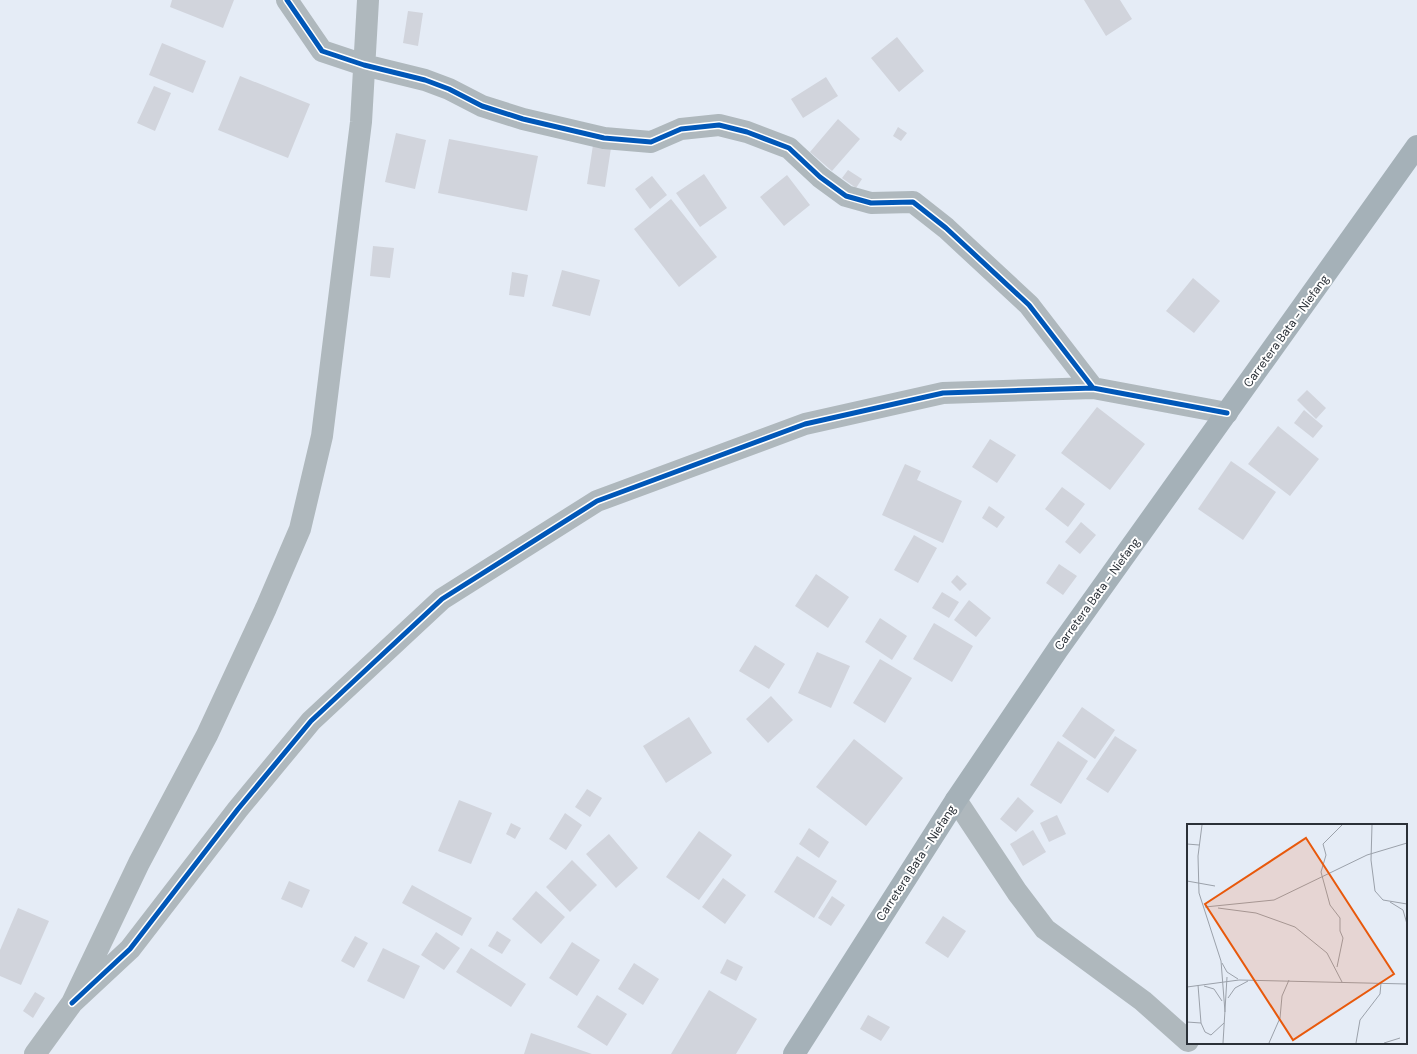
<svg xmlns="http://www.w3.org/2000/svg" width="1417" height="1054" font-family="'DM Sans',sans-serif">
<rect width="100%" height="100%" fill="#e5ecf6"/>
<path fill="#d1d4dc" d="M172 0H234L223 28 170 7Z
M1084 0H1120L1132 19 1106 36Z
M408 11 423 13 418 46 403 43Z
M897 37 924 71 899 92 871 58Z
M162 43 206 61 193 93 149 75Z
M240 76 310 104 288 158 218 130Z
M826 77 838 96 803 118 791 99Z
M154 86 171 93 155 131 137 123Z
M838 119 860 139 832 171 810 152Z
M898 127 907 133 901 141 893 136Z
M396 133 426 140 415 189 385 182Z
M449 139 538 156 527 211 438 193Z
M593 145 611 148 605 187 587 184Z
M848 170 862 179 856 188 842 178Z
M704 174 727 208 700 227 676 193Z
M787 175 810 205 784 226 760 197Z
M652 176 667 195 650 209 635 189Z
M671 199 717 257 679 287 634 229Z
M373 246 394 248 390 278 370 276Z
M562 270 600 280 590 316 552 306Z
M512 272 528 275 524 297 509 295Z
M1193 278 1220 301 1194 333 1166 311Z
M1307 390 1326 408 1316 419 1297 400Z
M1097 407 1145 444 1110 490 1061 453Z
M1304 410 1323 426 1313 438 1294 423Z
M1278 426 1319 459 1290 496 1248 464Z
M990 439 1016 455 997 483 972 467Z
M1231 461 1276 492 1243 540 1198 509Z
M905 464 921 471 917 480 962 501 943 543 882 515Z
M1062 487 1085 504 1068 527 1045 509Z
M989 506 1005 517 997 528 982 518Z
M1081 522 1096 535 1080 554 1065 542Z
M914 535 937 548 918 583 894 570Z
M1059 564 1077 576 1063 595 1046 583Z
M816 574 849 597 828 628 795 606Z
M957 575 967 584 960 591 951 582Z
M942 592 959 602 949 618 932 608Z
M969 600 991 618 976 637 954 620Z
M880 618 907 636 892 660 865 642Z
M934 623 973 646 952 682 913 659Z
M755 645 785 664 769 689 739 671Z
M817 652 850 666 831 708 798 693Z
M880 659 912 678 885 723 853 703Z
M771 696 793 720 768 743 746 719Z
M1082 707 1115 730 1095 759 1062 736Z
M689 717 712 753 666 783 643 746Z
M1115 736 1137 750 1108 793 1086 779Z
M854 739 903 778 866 826 816 787Z
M1058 741 1088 761 1061 804 1030 785Z
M587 789 602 798 590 817 575 807Z
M1018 797 1034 811 1016 832 1000 819Z
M459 800 492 813 471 864 438 851Z
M565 813 582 825 566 850 549 839Z
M1057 815 1066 834 1049 842 1040 823Z
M511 823 521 828 515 839 506 834Z
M809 828 829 842 819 858 799 844Z
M1033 830 1046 852 1023 866 1010 844Z
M699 831 732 855 699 900 666 877Z
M609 834 638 868 616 888 586 854Z
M797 856 837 881 814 918 774 892Z
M572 860 597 885 570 912 546 887Z
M723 878 746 895 725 924 702 907Z
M289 881 310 890 302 908 281 899Z
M412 885 472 918 462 936 402 903Z
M536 891 565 917 541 944 512 919Z
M832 896 845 905 831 926 818 918Z
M18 908 49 921 21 985 0 976V950Z
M943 916 966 931 948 958 925 943Z
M497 931 511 940 502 954 488 946Z
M436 932 460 948 444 970 421 955Z
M355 936 368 943 354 968 341 961Z
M572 942 600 960 577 996 549 978Z
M383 948 420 966 404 999 367 981Z
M471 948 526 984 511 1007 456 972Z
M727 959 743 967 736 981 720 973Z
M634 963 659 979 643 1005 618 989Z
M709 990 757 1019 736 1054H671Z
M35 992 45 998 33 1018 23 1011Z
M597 995 627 1014 607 1046 577 1027Z
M868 1015 890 1027 881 1041 860 1029Z
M531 1033 592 1054H524Z"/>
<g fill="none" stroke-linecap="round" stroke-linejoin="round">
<path stroke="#afb8bd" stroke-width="22" d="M287 0 322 51 364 65 425 80 449 89 482 106 523 119 604 138 651 142 681 129 719 125 747 132 789 148 820 177 846 196 871 203 913 202 946 228 1029 305 1093 388
M956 800 1017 892 1045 929 1143 1001 1188 1041
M72 1003 130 949 238 809 311 721 442 599 597 501 805 424 943 393 1093 388 1227 413
M35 1054 72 1003 139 863 207 735 266 608 300 529 322 436 361 122 368 0"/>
<path stroke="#a5b1b8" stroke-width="22" d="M794 1054 956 800 1058 649 1417 146"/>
<g stroke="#fff" stroke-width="8">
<path id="cycleway" d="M287 0 322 51 364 65 425 80 449 89 482 106 523 119 604 138 651 142 681 129 719 125 747 132 789 148 820 177 846 196 871 203 913 202 946 228 1029 305 1093 388
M72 1003 130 949 238 809 311 721 442 599 597 501 805 424 943 393 1093 388 1227 413"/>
</g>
<use href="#cycleway" stroke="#0057b8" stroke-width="5"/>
</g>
<g text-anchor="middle" stroke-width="4" stroke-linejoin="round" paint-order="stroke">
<g font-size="12" fill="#2b3138" stroke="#fff">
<text transform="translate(1286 331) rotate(-54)" y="4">Carretera Bata - Niefang</text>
<text transform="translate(1097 594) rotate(-54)" y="4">Carretera Bata - Niefang</text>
<text transform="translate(916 863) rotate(-57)" y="4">Carretera Bata - Niefang</text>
</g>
</g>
<g transform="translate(1187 824)">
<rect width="220" height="220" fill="#e5ecf6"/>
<path fill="none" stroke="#9ba1aa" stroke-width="1" d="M15 1 11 32 12 69 34 137 38 188M185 1 184 36 188 67 196 76 220 80M0 20 12 21M0 57 28 62M203 78 216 86 220 100M18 83 87 76 180 31 220 19M31 84 69 89 108 103 140 129 155 158M220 108V123M35 139 40 148 51 155M150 143 156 114 153 107V94L143 81 134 48 139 31 136 20 155 1M11 161 14 199 18 208 24 211 37 199M17 162 27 165 35 177M0 163 52 156 220 160M41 174 48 164 61 157M0 198 14 199M36 219 40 153M82 219 93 194 95 172 102 156M169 219 173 196 193 170 194 159M197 219 213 214"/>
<path fill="#e8590c" fill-opacity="0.15" stroke="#e8590c" stroke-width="2" d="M119 14 207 150 106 216 18 80Z"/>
<rect width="220" height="220" fill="none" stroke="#2b3138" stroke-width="2"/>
</g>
</svg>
